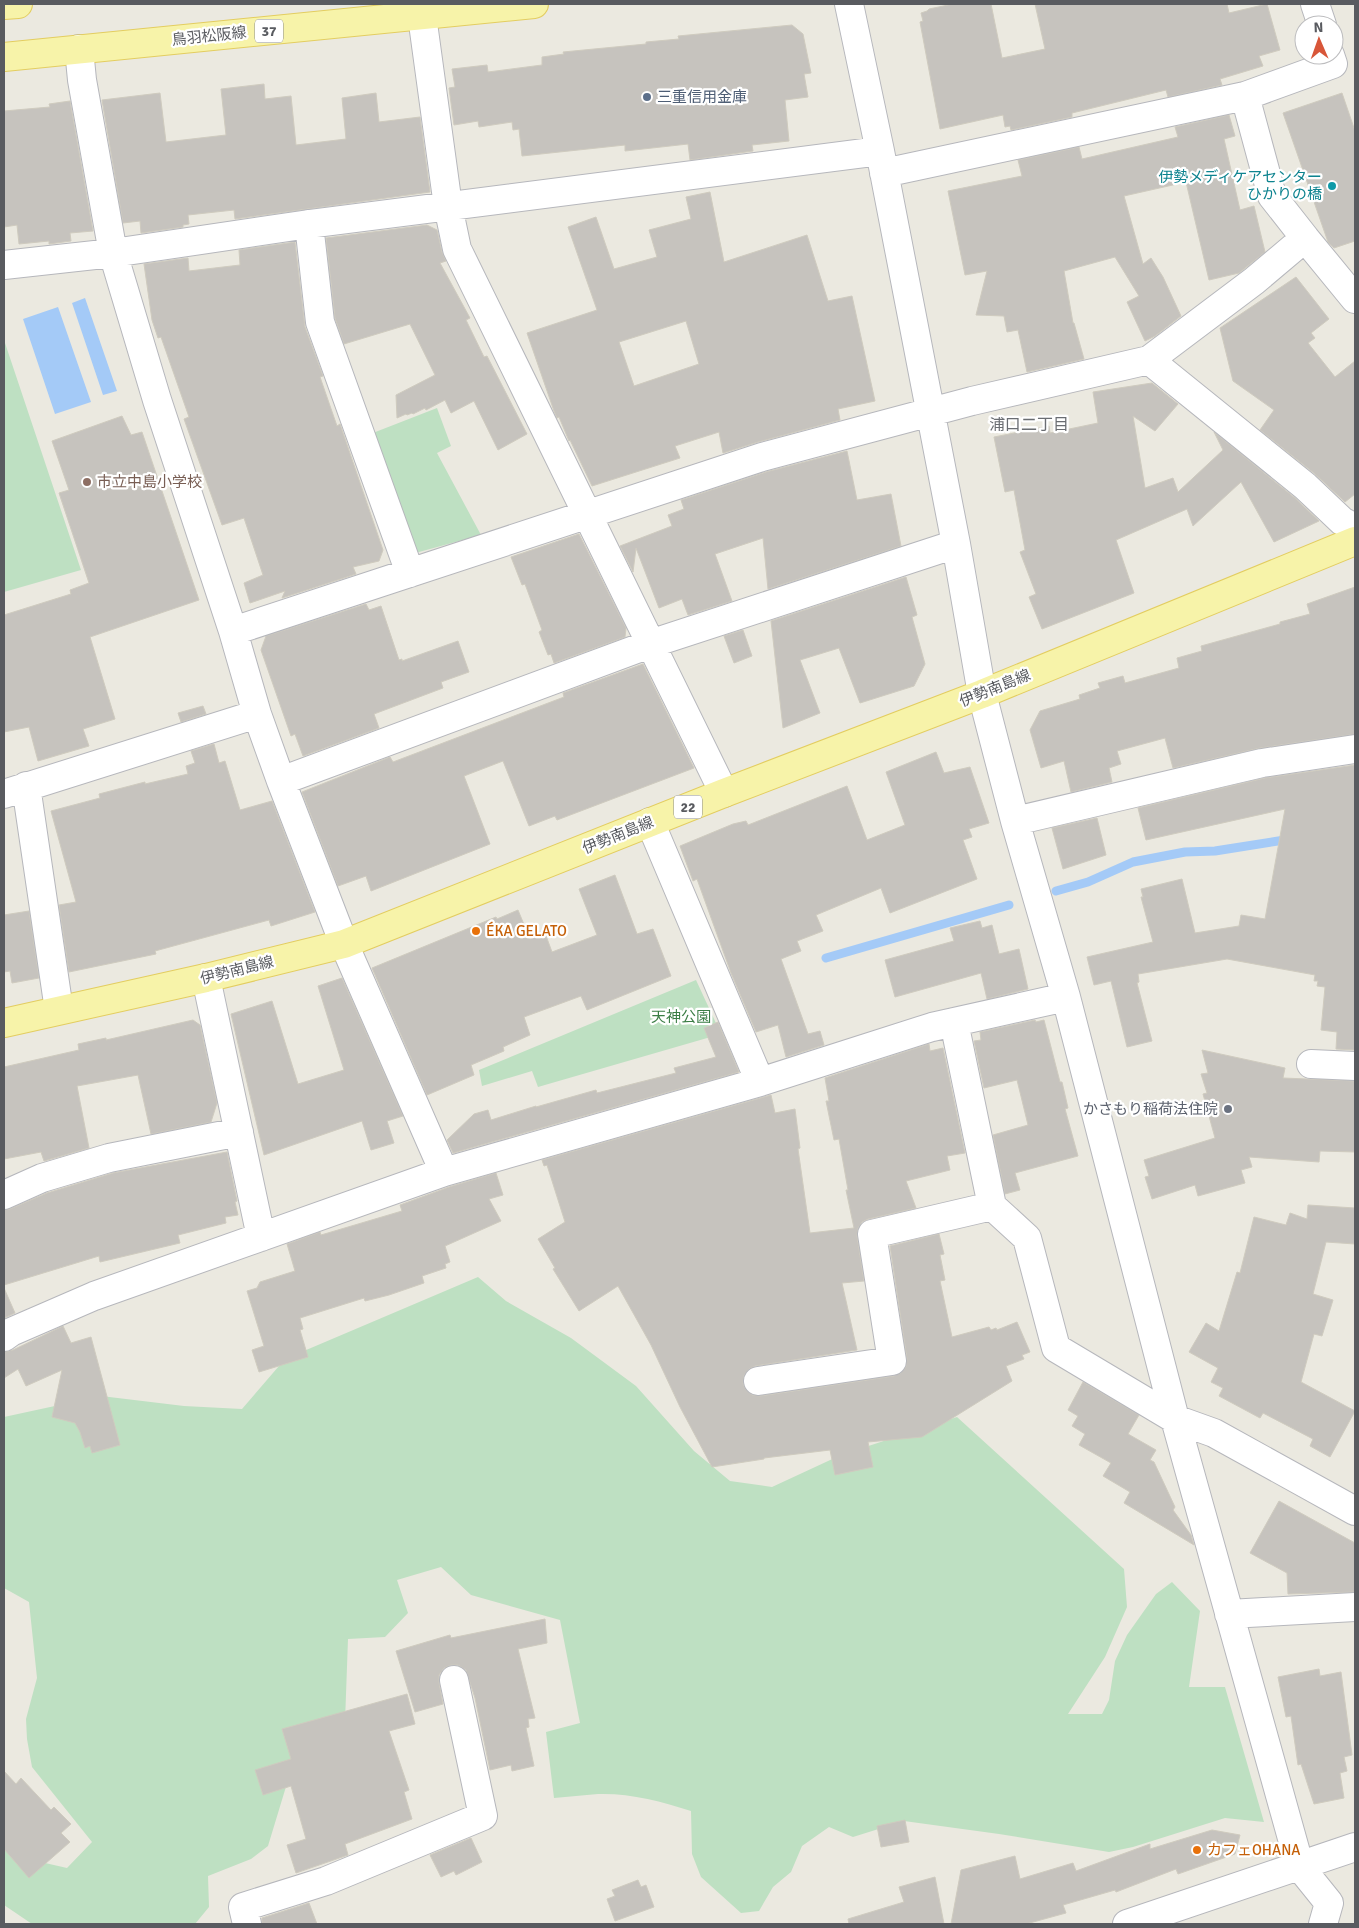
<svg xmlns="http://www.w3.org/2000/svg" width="1359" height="1928" font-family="Signika,'Noto Sans JP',sans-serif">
<rect width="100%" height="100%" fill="#ebe9e0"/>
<path fill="#bee0c2" d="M4 340 81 570 4 592Z
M437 408 451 446 437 453 481 535 408 555 360 438Z
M696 980 721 1034 538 1087 532 1071 482 1086 479 1070Z
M478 1277 506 1301 571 1338 636 1386 694 1451 730 1481 772 1487 841 1455 957 1417 1124 1569 1127 1607 1105 1657 1068 1714H1102L1109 1700 1115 1661 1127 1635 1156 1594 1172 1582 1200 1611 1189 1687H1225L1264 1822 1225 1818 1133 1847 1109 1852 999 1834 904 1821 853 1837 829 1827 802 1846 791 1872 773 1887 759 1911 741 1913 701 1877 692 1854 691 1811C661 1801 629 1793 598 1794 583 1795 569 1797 554 1798L546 1732 580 1723 560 1620 471 1595 441 1567 397 1580 408 1613 385 1637 348 1639 345 1722 295 1757 268 1846 251 1859 208 1876 209 1907 195 1924H32L4 1905V1832L32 1860 67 1868 92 1842 32 1767 27 1739 26 1719 37 1678 29 1602 4 1588V1417L101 1396 184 1406 242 1409 285 1359Z"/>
<path fill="#a4caf7" d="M85 298 117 391 103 395 72 303Z
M58 307 91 402 55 414 23 319Z"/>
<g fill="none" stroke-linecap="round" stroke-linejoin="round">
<path stroke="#a4caf7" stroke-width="9" d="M1056 891 1088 882 1133 862 1185 852 1215 851 1291 839
M826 958 1009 905"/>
</g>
<path fill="#c6c3be" stroke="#cfcbbf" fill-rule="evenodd" d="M953 4H991L1002 58 1045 49 1035 4H1227L1229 13 1267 4 1280 50 1259 56 1263 66 1220 79 1222 85 1168 97 1166 90 1072 113V117L1011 130 1010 126 1005 127 1003 115 940 129 920 22 923 21 921 13 927 11 929 9Z
M792 25 803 34 811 73 804 74 808 97 785 100 789 141 752 145 753 151 690 160 688 144 625 151V145L522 156 519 129 513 130 512 122 479 127 478 121 454 125 449 88 455 87 452 69 487 65 488 72 542 65V57L564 54 563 52 646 44V42L679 39 678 36Z
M264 84 265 99 291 96 296 145 346 139 342 98 376 93 379 122 420 117 430 192 235 219 234 210 188 215 189 224 183 225V227L141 233 140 221 123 223 102 100 160 93 166 142 226 135 221 89Z
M1342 93 1355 131V241L1334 248 1328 242 1283 113Z
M70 101 93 231 70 233 71 241 49 244V241L19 244 17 225 4 227V111L50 107 49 104Z
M1229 115 1235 136 1224 139 1240 210 1254 206 1265 252 1239 273 1209 280 1186 182 1124 196 1143 264 1151 258 1163 277 1181 316 1155 336 1145 341 1127 302 1139 296 1115 257 1064 271 1073 323H1074L1084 359 1027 372 1018 330 1007 332 1004 316 976 315 987 271 965 275 948 191 1022 176 1018 160 1079 147 1082 159 1178 137 1175 127Z
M710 192 724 262 807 235 828 301 852 296 875 401 838 409 840 420 758 442 723 453 719 432 675 446 680 458 592 486 570 440 569 441 559 417 557 418 554 411 527 333 597 310 568 227 596 217 614 269 657 257 649 230 691 219 686 197ZM686 321 699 364 634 386 619 342Z
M427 225 437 230 442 252 446 261 440 263 470 318 466 320 484 357 487 356 527 434 498 450 474 401 451 413 445 400 426 410 425 408 413 414 412 413 407 415 406 414 397 418 396 395 435 375 410 324 344 344 335 318 326 238Z
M295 242 305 327 323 376 320 377 337 426 340 424 383 550 379 561 353 567 356 574 282 598 285 591 250 603 244 583 263 575 244 518 222 525 184 419 189 417 161 337 158 338 152 320 144 264 188 258 189 271 240 265 239 250Z
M1296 277 1329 319 1311 333 1315 338 1308 343 1335 377 1355 361V494L1345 502 1315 474 1260 430 1274 410 1233 381 1220 328Z
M1152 383 1178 404 1155 431 1133 416 1145 488 1173 478 1178 492 1223 450 1214 432 1295 498 1319 521 1274 542 1241 482 1193 526 1187 509 1116 540 1134 593 1042 629 1029 597 1036 594 1020 552 1025 550 1014 490 1005 492 994 437 1049 426 1050 433 1098 423 1093 392Z
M122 416 131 435 142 432 199 600 90 637 115 719 83 729 89 746 38 761 29 727 4 732V615L71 594 70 590 89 583 59 493 69 490 52 441Z
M847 451 857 500 891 494 901 546 768 589 763 538 715 554 732 601 688 615 682 599 659 608 636 548 633 572 620 546 672 526 668 515 684 509 681 500 766 472Z
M579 534 626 628 625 637 554 663 551 654 548 655 539 632 542 630 525 584 522 585 511 557Z
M906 577 917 615 912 617 925 664 914 686 860 703 839 648 800 660 820 713 783 728 771 621Z
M1355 587V734L1260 748 1173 768 1165 738 1117 751 1121 764 1109 768 1112 782 1071 792 1064 761 1041 768 1030 730 1040 711 1080 699 1079 695 1100 688 1098 683 1123 676 1125 683 1179 668 1177 658 1202 651 1201 646 1280 624V622L1310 614 1307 604Z
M366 604 369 610 381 606 399 660 402 659V661L458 641 469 672 441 682 443 688 374 714 379 728 303 756 295 734 291 736 261 650 266 636Z
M743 630 752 656 734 663 724 636Z
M643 664 694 768 557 820 555 816 529 826 503 761 464 776 490 844 371 891 366 876 338 886 302 792 390 757 393 762 564 697 563 693Z
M203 706 206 714 181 722 178 713Z
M214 744 219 763 225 761 240 810 272 801 315 912 271 926 269 920 155 951 156 954 69 972 59 905 76 902 51 811 100 798 99 794 145 782V784L188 774 186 766 195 763 191 751Z
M936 752 944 773 970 767 989 823 969 829 972 837 963 840 977 879 890 913 881 888 816 915 823 931 797 941 801 951 781 959 808 1034 820 1031 824 1045 786 1057 778 1025 756 1032 731 973 697 879 693 881 680 846 733 824 746 821 748 825 847 786 867 840 905 825 886 772Z
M1355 765V1050L1336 1049 1337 1032 1321 1030 1325 987 1317 986 1318 981H1314L1315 975 1227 959 1138 974 1139 982 1137 983 1152 1041 1127 1047 1111 981 1094 985 1087 957 1153 942 1141 897H1143L1141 889 1182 879 1195 933 1239 926 1241 915 1265 919 1285 809 1146 840 1138 808 1265 778Z
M1097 818 1106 855 1063 869 1052 828Z
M615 875 637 934 653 929 671 976 587 1010 581 996 524 1017 530 1035 503 1047 504 1051 471 1065 474 1075 427 1095 372 968 496 917 497 919 518 910 530 939 545 933 552 952 597 935 579 889Z
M29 911 39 978 12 983 10 971 4 972V915Z
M980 921 982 928 992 925 999 954 1019 949 1028 989 987 999 981 973 895 997 885 960 954 941 950 928Z
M342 978 403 1116 387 1121 394 1143 371 1150 362 1121 264 1155 231 1014 272 1001 298 1084 344 1070 318 986Z
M193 1020 200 1025 217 1103 211 1122 151 1134 138 1075 77 1086 89 1148 44 1161 41 1152 4 1159V1067L79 1050 78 1044 106 1038V1040Z
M1035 1020 1036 1022 1044 1020 1060 1082H1062L1068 1108 1065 1109 1078 1156 1015 1173 1020 1190 1005 1194 993 1135 1028 1125 1017 1080 984 1088 974 1041 981 1040 980 1032Z
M718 1022 739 1072 453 1153 447 1140 474 1114 488 1110 491 1120 536 1106V1107L596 1090 597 1093 676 1073 674 1068 716 1057 704 1028Z
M929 1044 930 1051 943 1048 965 1153 947 1156 950 1170 906 1181 916 1208 868 1219 862 1222 858 1228 857 1236 864 1281 842 1283 857 1350 755 1366 749 1369 744 1375 743 1384 746 1390 752 1395 760 1396 894 1376 901 1373 906 1367 907 1359 890 1246 939 1234 944 1254 940 1255 945 1280 940 1281 952 1337 989 1327 991 1330 996 1328 997 1330 1017 1322 1030 1352 1022 1355 1024 1359 1006 1366 1012 1381 922 1437 868 1442 873 1467 835 1475 830 1450 764 1458V1459L712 1467 680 1407 651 1345 618 1286 579 1311 553 1269 555 1268 538 1239 565 1222 547 1165 544 1166 542 1160 771 1095 775 1113 795 1109 800 1148 798 1149 810 1233 854 1228 846 1190H848L839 1139 834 1140 826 1101H829L825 1078Z
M1202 1050 1285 1068 1283 1078 1355 1081V1152L1320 1151 1319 1162 1249 1157 1252 1167 1241 1170 1245 1183 1198 1196 1195 1185 1152 1199 1145 1177 1149 1176 1144 1160 1215 1138 1203 1094 1207 1093 1201 1074 1208 1073Z
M227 1152 237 1201 235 1202 238 1215 225 1217 226 1223 178 1235 180 1243 100 1262 99 1256 4 1285V1210L10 1209 47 1193 113 1173Z
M496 1173 503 1195 489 1199 501 1221 445 1246 450 1262 445 1264 446 1268 422 1276 424 1283 389 1295 365 1301 364 1298 300 1318 303 1329 300 1330 308 1357 259 1372 252 1350 264 1346 247 1291 257 1288 260 1282 295 1271 287 1244 320 1232 321 1235 402 1211 400 1205 449 1187Z
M1308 1205 1355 1208V1244L1326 1242 1313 1294 1333 1300 1322 1336 1314 1334 1301 1382 1355 1411 1330 1457 1310 1446 1313 1439 1263 1413 1260 1418 1219 1396 1223 1388 1211 1382 1218 1368 1189 1352 1206 1323 1219 1331 1237 1272 1240 1273 1254 1217 1286 1225 1290 1213 1307 1219Z
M4 1288 15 1313 4 1318Z
M63 1326 71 1343 91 1337 120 1445 92 1453 90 1446 85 1448 80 1432 75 1423 52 1417 62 1370 26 1386 18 1369 4 1378V1352L13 1350Z
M1083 1382 1139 1415 1128 1434 1156 1450 1150 1460 1154 1462 1175 1507 1173 1510 1191 1535 1194 1545 1124 1503 1130 1492 1103 1476 1111 1463 1079 1445 1085 1434 1072 1426 1078 1416 1068 1410Z
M1279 1501 1355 1543V1592L1288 1594 1287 1573 1250 1553Z
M545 1619 547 1643 518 1649 535 1718 528 1719 529 1727 526 1728 534 1766 512 1771 511 1765 490 1770 475 1698 466 1670 458 1665H451L444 1668 439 1675V1683L443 1704 415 1712 396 1651 450 1635 451 1638Z
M1319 1669 1320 1676 1341 1672 1352 1755 1344 1757 1347 1771 1340 1773 1344 1798 1314 1804 1301 1764 1298 1765 1291 1716 1286 1717 1278 1677Z
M407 1694 415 1724 389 1731 409 1790 404 1792 412 1819 345 1844 348 1855 296 1873 287 1845 306 1839 291 1786 263 1795 255 1770 291 1759 282 1729Z
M4 1771 16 1784 21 1778 51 1810 54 1807 71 1824 61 1833 70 1842 29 1878 4 1849Z
M905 1820 909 1842 881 1847 877 1826Z
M1212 1830 1240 1835 1235 1854 1178 1874 1176 1869 1116 1892 1115 1890 1063 1905 1066 1913 1026 1924H951L961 1870 1015 1856 1020 1879 1073 1863 1076 1871 1150 1844V1849Z
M471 1838 482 1862 456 1875 454 1871 441 1877 430 1855Z
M935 1877 944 1924H849L848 1919 904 1902 899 1887Z
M638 1880 641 1887 646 1885 654 1907 615 1921 607 1899 615 1896 612 1890Z
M309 1903 317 1924H262V1918Z"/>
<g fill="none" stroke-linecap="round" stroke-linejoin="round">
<g stroke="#b6b7bc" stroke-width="30">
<path id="minor" d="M849 4 880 151 956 544 982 694 1015 821 1066 997 1175 1419 1300 1867 1329 1903 1323 1924
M1315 4 1322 25
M422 16 448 206 457 249 724 793
M79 49 82 80 113 253 157 400 233 631 257 714 281 781 344 944 444 1172
M884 173 1245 96
M309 224 320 322 410 573
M1305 238 1355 299
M4 265 113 253 309 224 880 151
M1149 360 1305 486 1342 521 1355 528
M233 631 762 457 972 401 1149 360 1254 281 1305 238 1272 196 1245 96 1333 64 1330 55
M281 781 650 644 956 544
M26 786 59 1010
M4 794 257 714
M1015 821 1262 763 1355 749
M650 822 760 1082
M206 978 261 1237
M1311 1064 1355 1066
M4 1195 42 1178 109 1158 239 1132
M992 1206 1027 1238 1056 1348 1175 1419 1214 1433 1355 1511
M4 1337 11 1332 94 1296 444 1172 760 1082 932 1027 1066 997
M758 1381 892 1361 872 1234 992 1206 954 1022
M1229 1614 1355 1607
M247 1924 243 1907 326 1881 483 1816 454 1680
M1127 1924 1355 1847"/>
</g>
<g stroke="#e3cd60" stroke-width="30">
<path id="major" d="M4 5 18 4
M4 57 534 4
M4 1023 206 978 344 944 724 793 982 694 1355 541"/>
</g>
<use href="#minor" stroke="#fff" stroke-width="28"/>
<use href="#major" stroke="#f7f3a9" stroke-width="28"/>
</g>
<circle fill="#5c6f8a" stroke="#fff" stroke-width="2" cx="647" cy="97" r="5"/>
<circle fill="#0f9aa8" stroke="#fff" stroke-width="2" cx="1332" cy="186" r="5"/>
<circle fill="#8d6e63" stroke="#fff" stroke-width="2" cx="87" cy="482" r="5"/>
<g fill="#e8710a" stroke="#fff" stroke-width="2">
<circle cx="476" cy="931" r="5"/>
<circle cx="1197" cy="1850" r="5"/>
</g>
<circle fill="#6b7280" stroke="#fff" stroke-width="2" cx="1228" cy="1109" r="5"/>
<g text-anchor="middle" stroke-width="4.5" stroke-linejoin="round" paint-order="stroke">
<g fill="#fff" stroke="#8b8c90" stroke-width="1">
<rect x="255" y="19.5" width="28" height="23" rx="4"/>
<rect x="674" y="795.5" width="28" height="23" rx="4"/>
</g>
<g font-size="14" font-weight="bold" fill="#595b60">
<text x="269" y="36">37</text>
<text x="688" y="812">22</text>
</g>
<g font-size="15" fill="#595b60" stroke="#fff">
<text transform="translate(209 36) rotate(-6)" y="5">鳥羽松阪線</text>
<text transform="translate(995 688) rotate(-22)" y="5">伊勢南島線</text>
<text transform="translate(618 835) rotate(-22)" y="5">伊勢南島線</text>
<text transform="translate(237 970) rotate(-14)" y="5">伊勢南島線</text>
</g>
<g font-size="15" fill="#4e5e75" stroke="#fff" text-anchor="start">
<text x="657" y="102">三重信用金庫</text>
</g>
<g font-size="15" fill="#0d838f" stroke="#fff" text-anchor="end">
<text x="1322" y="182">伊勢メディケアセンター<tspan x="1322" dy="17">ひかりの橋</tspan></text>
</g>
<g font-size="15" fill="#785e54" stroke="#fff" text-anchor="start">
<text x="97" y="487">市立中島小学校</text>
</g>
<g font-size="15" fill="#c56008" stroke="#fff" text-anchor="start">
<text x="486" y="936">ÉKA GELATO</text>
<text x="1207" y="1855">カフェOHANA</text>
</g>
<g font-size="15" fill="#3b7d45" stroke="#fff">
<text x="681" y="1022">天神公園</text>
</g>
<g font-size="15" fill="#5b616d" stroke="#fff" text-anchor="end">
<text x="1218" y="1114">かさもり稲荷法住院</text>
</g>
<g font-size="16" fill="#6a6d72" stroke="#fff">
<text x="1029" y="430">浦口二丁目</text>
</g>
</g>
<rect width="1359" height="1928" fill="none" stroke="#595b60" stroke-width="10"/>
<g transform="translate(1319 40) rotate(358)"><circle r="24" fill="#ffffff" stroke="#bdbdbf"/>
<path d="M0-4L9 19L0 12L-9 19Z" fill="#d85639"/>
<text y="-8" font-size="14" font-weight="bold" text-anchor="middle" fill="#595b60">N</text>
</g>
</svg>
